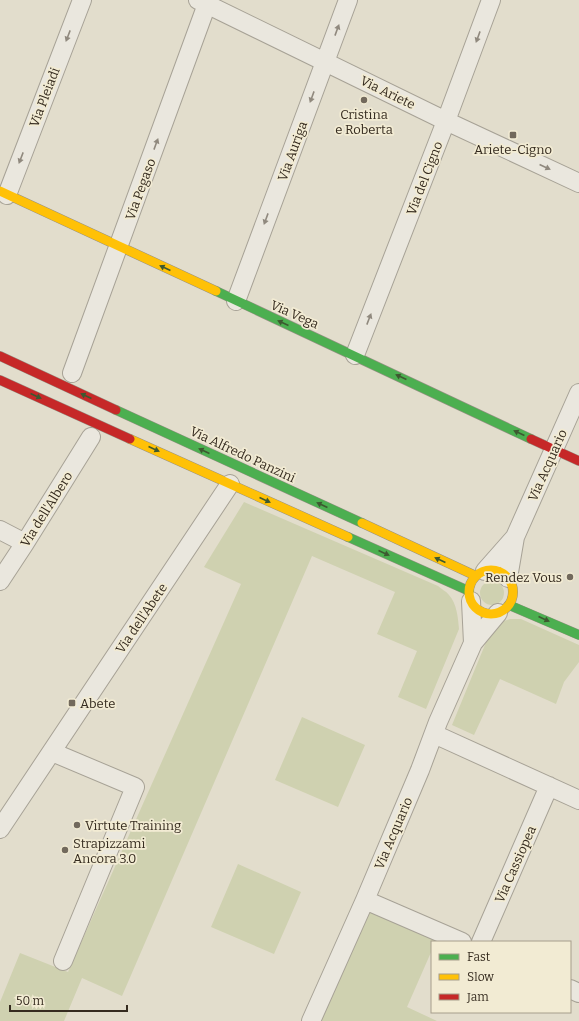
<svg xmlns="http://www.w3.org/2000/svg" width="579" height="1021" font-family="Bitter,serif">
<rect width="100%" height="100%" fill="#e2ddcc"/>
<path fill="#cfd1b0" d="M244 502 438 586C441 589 446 591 449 595 457 604 458 618 459 629L426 709 398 697 417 651 377 634 395 592 312 556 122 996 82 978 64 1021H0V1002L20 953 68 972 241 584 204 567Z
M480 593a12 12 0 1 1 24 0a12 12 0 1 1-24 0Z
M510 619H521L579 645V662L564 682 556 704 500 679 474 735 452 725 489 635 501 622Z
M302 717 365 745 338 807 275 780Z
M238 864 301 892 274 954 211 927Z
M369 909 437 939 436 942H432V950L407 1007 437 1021H320Z"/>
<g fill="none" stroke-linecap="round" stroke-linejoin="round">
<g stroke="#a7a296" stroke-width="20">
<path id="street" d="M198 0 446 121 579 183
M7 195 82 0
M236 301 348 0
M355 355 446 121 491 0
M72 373 207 4
M0 530 25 543
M485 571 515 537
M508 578 515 537 579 393
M0 581 25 543 91 437
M471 601 473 643
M434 734 579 800
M52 752 135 787 63 961
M0 829 230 484
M365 900 462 942
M481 942 549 786
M570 989 579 993
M311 1021 365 900 420 770 438 722 473 643 498 613"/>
</g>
<g stroke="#979185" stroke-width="10">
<path id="fast" d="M216 291 531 439
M116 410 362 523
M348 537 469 591
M509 605 579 635"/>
</g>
<g stroke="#979185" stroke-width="10">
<path id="slow" d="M0 191 216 291
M130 439 348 537
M362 523 476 576
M469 592a22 22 0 1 1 44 0a22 22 0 1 1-44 0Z"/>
</g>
<g stroke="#979185" stroke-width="10">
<path id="jam" d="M0 356 116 410
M0 380 130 439
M531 439 579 461"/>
</g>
<use href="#street" stroke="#eae7de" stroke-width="18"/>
<use href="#fast" stroke="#4caf50" stroke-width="9"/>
<use href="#slow" stroke="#ffc107" stroke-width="9"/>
<use href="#jam" stroke="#c62828" stroke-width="9"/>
</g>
<defs><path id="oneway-solid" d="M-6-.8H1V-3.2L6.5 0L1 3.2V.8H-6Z"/></defs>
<g fill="#90897e">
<use href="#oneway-solid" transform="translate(337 30) rotate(-70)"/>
<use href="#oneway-solid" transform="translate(68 36) rotate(111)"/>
<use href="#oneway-solid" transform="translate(478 37) rotate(110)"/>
<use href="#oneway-solid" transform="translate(312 97) rotate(110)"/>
<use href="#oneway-solid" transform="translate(156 144) rotate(-70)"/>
<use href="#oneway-solid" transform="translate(21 158) rotate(111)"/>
<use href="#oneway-solid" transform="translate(545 167) rotate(25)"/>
<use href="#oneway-solid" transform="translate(266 219) rotate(110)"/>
<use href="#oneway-solid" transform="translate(369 319) rotate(-69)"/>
</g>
<g fill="#3d5930">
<use href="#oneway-solid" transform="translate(165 268) rotate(-155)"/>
<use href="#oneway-solid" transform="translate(283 323) rotate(-156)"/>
<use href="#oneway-solid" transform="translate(401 377) rotate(-155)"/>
<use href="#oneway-solid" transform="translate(36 396) rotate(24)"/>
<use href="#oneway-solid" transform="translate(86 396) rotate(-155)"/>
<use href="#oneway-solid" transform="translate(519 433) rotate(-155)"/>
<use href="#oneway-solid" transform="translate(154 449) rotate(24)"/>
<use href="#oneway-solid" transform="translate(204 451) rotate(-155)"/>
<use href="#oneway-solid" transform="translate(265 500) rotate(24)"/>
<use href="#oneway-solid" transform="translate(322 505) rotate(-155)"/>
<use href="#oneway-solid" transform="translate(384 553) rotate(24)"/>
<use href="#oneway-solid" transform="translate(440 560) rotate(-155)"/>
<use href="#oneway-solid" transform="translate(544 619) rotate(24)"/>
</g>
<g fill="#72695c" stroke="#f2ebd3" stroke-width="1.5">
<circle cx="364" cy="100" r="4"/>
<rect x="509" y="131" width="8" height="8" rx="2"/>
<circle cx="570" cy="577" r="4"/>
<rect x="68" y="699" width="8" height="8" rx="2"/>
<circle cx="77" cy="825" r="4"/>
<circle cx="65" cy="850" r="4"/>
</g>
<g text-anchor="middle" stroke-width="3.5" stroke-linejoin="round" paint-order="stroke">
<g font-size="13" fill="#352b1f" stroke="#f2ebd3">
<text transform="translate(388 92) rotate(26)" y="5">Via Ariete</text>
<text transform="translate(44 97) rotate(-69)" y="5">Via Pleiadi</text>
<text transform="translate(292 151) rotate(-70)" y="5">Via Auriga</text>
<text transform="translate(424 178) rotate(-69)" y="5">Via del Cigno</text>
<text transform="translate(140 189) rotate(-70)" y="5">Via Pegaso</text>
<text transform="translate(295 314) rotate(24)" y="5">Via Vega</text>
<text transform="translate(243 454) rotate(25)" y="5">Via Alfredo Panzini</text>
<text transform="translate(547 465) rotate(-66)" y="5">Via Acquario</text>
<text transform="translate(46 509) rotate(-58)" y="5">Via dell'Albero</text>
<text transform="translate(141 618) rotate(-56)" y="5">Via dell'Abete</text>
<text transform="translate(393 833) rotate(-67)" y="5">Via Acquario</text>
<text transform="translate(515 864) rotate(-66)" y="5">Via Cassiopea</text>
</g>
<g font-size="13" fill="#352b1f" stroke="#f2ebd3" text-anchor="start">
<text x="364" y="119" text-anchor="middle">Cristina<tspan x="364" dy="15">e Roberta</tspan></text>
<text x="513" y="154" text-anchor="middle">Ariete-Cigno</text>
<text x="562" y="582" text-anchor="end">Rendez Vous</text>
<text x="80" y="708">Abete</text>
<text x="85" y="830">Virtute Training</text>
<text x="73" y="848">Strapizzami<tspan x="73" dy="15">Ancora 3.0</tspan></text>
</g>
</g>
<rect x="431" y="941" width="140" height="72" fill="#f2ebd3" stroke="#a69e8b"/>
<rect x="439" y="954" width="20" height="6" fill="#4caf50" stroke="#a69e8b"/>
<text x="467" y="961" font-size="12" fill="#352b1f">Fast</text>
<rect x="439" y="974" width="20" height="6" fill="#ffc107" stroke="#a69e8b"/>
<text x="467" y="981" font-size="12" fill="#352b1f">Slow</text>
<rect x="439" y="994" width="20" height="6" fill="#c62828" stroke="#a69e8b"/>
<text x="467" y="1001" font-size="12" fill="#352b1f">Jam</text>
<path d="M10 1005v6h117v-6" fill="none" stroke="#352b1f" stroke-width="2"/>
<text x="16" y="1005" font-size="12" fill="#352b1f" stroke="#f2ebd3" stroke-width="3" paint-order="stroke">50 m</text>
</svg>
